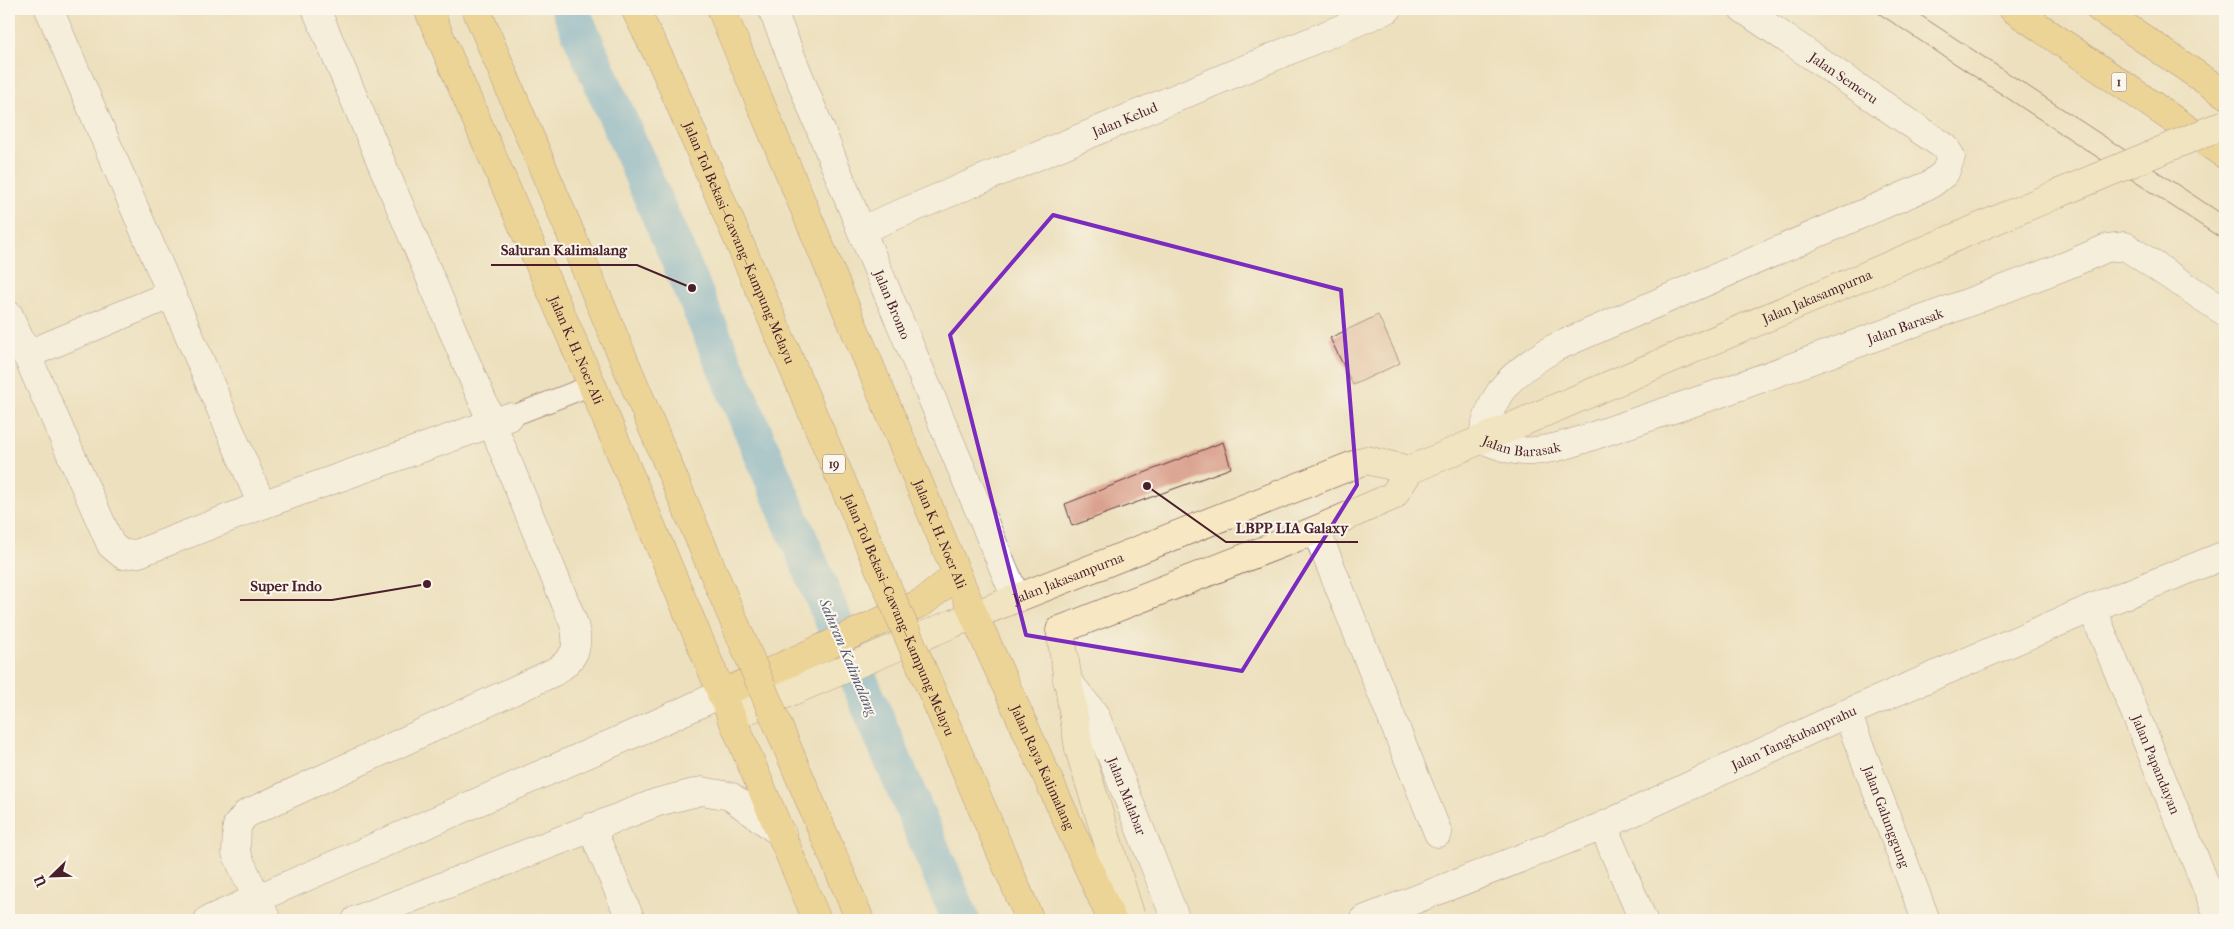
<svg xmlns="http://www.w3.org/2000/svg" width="2234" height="929" font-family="'IM FELL French Canon',serif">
<rect width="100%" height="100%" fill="#fbf7ec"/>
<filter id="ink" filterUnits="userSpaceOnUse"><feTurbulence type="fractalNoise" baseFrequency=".02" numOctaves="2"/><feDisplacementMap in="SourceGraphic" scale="10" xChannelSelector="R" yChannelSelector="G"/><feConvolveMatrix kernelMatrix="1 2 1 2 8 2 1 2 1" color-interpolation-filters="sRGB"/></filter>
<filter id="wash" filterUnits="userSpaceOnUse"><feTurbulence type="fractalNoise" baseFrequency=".0096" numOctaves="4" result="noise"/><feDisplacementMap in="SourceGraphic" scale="20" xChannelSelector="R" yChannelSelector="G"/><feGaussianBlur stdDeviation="1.12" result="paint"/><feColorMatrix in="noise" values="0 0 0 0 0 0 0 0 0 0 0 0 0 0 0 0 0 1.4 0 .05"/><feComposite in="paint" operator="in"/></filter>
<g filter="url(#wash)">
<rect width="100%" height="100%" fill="#ece0be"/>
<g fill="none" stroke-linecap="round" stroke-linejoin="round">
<path stroke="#62aad9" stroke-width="38" d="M570 9 692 288 961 920"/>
</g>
<g id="blocks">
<path fill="#daa28e" d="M1378 315 1400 363 1353 385 1330 338Z
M1223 442 1231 468 1072 526 1065 504Z"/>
</g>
</g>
<g filter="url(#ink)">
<use href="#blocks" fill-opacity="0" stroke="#623c41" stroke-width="1"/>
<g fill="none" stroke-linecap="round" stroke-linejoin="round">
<g stroke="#623c41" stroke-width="22">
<path id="service" d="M510 417 592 385"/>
</g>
<g stroke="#623c41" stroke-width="29">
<g id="minor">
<path d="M49 9 262 505"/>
<path id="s1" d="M772 9 861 230 1016 598"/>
<path id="s2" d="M1743 9 1945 147 1951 157 1945 173 1931 184 1554 348C1512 374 1492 389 1482 439 1519 455 1531 454 1569 444L1718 394 1927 318 2065 266 2107 248 2125 246 2225 312"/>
<path id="s3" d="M861 230 1388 9"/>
<path d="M9 315 111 545 123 555 139 553 262 505 509 417"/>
<path d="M26 355 172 294"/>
<path d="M1316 530 1438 833"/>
<path id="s4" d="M2092 608 2220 920"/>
<path id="s5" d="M1067 680 1095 715 1176 920"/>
<path id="s6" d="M1847 713 1926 920"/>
<path d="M1603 826 1643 920"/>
<path d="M591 827 631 920"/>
<path d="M208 920 640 731 721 694"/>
<path d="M267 920 236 853 237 825 246 814 554 672C575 659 580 648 574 624L492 423 316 9"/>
<path d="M356 920 658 802 702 791 730 796 782 834"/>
<path id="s7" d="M1363 920 1603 826 1847 713 2092 608 2225 555"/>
</g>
</g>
<g stroke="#623c41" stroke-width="29">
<g id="secondary">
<path id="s8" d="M731 717 954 623 1366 460 1410 470"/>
<path id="s9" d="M1132 920 1079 749 1060 630 1316 530 1393 496 1410 470 2057 194"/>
</g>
</g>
<g stroke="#623c41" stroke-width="29">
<g id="primary">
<path id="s10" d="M428 9 592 385 817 920"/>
<path id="s11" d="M721 9 974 615 1112 920"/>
<path d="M721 694 923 602 957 575"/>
</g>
</g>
<g stroke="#623c41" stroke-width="29">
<path id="motorway" d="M2013 9 2225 155
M2100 9 2225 94"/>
</g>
<use href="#service" stroke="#fff" stroke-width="20"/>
<use href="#minor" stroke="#fff" stroke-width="28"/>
<use href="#secondary" stroke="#f7e8c3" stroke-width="28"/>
<use href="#primary" stroke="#ecc669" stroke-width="28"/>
<use href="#motorway" stroke="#ecc669" stroke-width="28"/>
<path stroke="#4a1f2b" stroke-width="1" d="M1872 9 2225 241
M1911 9 2225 216"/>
<g stroke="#623c41" stroke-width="29" stroke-linecap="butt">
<path id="secondary-bridge" d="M2057 194 2225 124"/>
</g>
<g stroke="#623c41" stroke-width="29" stroke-linecap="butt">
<g id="motorway-bridge">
<path d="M476 9 860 920"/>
<path id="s12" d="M635 9 664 67 1030 920"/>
</g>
</g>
<use href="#secondary-bridge" stroke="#f7e8c3" stroke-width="28"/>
<use href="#motorway-bridge" stroke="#ecc669" stroke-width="28"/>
</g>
</g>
<path d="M0 0H2234V929H0ZM1053 215 1341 290 1357 485 1242 671 1026 635 950 335Z" fill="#ece0be" fill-opacity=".55" fill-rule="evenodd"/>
<path fill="none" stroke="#7b2cbf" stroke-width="4" stroke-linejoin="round" d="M1053 215 1341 290 1357 485 1242 671 1026 635 950 335Z"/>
<g text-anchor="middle" stroke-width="4" stroke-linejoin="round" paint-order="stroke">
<g fill="#fbf7ec" stroke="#7f6065" stroke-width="1">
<rect x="2111.5" y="72.5" width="15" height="19" rx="4"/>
<rect x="823" y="454.5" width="22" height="19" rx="4"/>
</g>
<g font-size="12" font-weight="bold" fill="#4a1f2b">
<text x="2119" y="86">1</text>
<text x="834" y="468">19</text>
</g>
<g font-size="14" fill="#4a1f2b" stroke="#fbf7ec">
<text dy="5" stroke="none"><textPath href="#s2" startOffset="122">Jalan Semeru</textPath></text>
<text dy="5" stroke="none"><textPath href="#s3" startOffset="286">Jalan Kelud</textPath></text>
<text dy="5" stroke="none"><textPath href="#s12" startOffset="256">Jalan Tol Bekasi–Cawang–Kampung Melayu</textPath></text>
<text dy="5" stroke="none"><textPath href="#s9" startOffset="1132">Jalan Jakasampurna</textPath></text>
<text dy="5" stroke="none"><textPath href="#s1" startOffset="319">Jalan Bromo</textPath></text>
<text dy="5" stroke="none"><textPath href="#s2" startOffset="1269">Jalan Barasak</textPath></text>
<text dy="5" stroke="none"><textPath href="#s10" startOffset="372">Jalan K. H. Noer Ali</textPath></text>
<text dy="5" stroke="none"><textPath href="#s2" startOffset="864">Jalan Barasak</textPath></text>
<text dy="5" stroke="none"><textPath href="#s11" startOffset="569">Jalan K. H. Noer Ali</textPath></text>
<text dy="5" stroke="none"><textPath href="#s8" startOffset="365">Jalan Jakasampurna</textPath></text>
<text dy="5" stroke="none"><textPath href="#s12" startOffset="661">Jalan Tol Bekasi–Cawang–Kampung Melayu</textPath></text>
<text dy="5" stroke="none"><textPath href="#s7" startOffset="468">Jalan Tangkubanprahu</textPath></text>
<text dy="5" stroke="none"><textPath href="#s4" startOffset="169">Jalan Papandayan</textPath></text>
<text dy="5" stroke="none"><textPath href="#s11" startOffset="824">Jalan Raya Kalimalang</textPath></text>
<text dy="5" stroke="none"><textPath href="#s5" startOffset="132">Jalan Malabar</textPath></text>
<text dy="5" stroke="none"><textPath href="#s6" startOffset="111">Jalan Galunggung</textPath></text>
</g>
<g font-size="15" font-style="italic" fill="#545771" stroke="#fbf7ec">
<text transform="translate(848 657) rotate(67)" y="5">Saluran Kalimalang</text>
</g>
</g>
<path fill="none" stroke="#4a1f2b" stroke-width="2" d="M692 288L637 265H491M1147 486L1226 542H1358M427 584L332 600H240"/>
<g fill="#4a1f2b" stroke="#fbf7ec" stroke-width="2">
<circle cx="692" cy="288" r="5"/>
<circle cx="1147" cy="486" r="5"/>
<circle cx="427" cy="584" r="5"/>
</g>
<g font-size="15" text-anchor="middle" font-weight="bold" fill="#4a1f2b" stroke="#fbf7ec" stroke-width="4" stroke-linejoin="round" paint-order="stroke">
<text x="564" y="255">Saluran Kalimalang</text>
<text x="1292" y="533">LBPP LIA Galaxy</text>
<text x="286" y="591">Super Indo</text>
</g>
<rect width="2234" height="929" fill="none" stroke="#fbf7ec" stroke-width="30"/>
<g transform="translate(52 876) rotate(247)" stroke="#fbf7ec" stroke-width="4" paint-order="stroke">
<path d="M0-4L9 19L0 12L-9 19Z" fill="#4a1f2b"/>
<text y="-8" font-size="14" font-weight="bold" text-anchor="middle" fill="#4a1f2b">U</text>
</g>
</svg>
